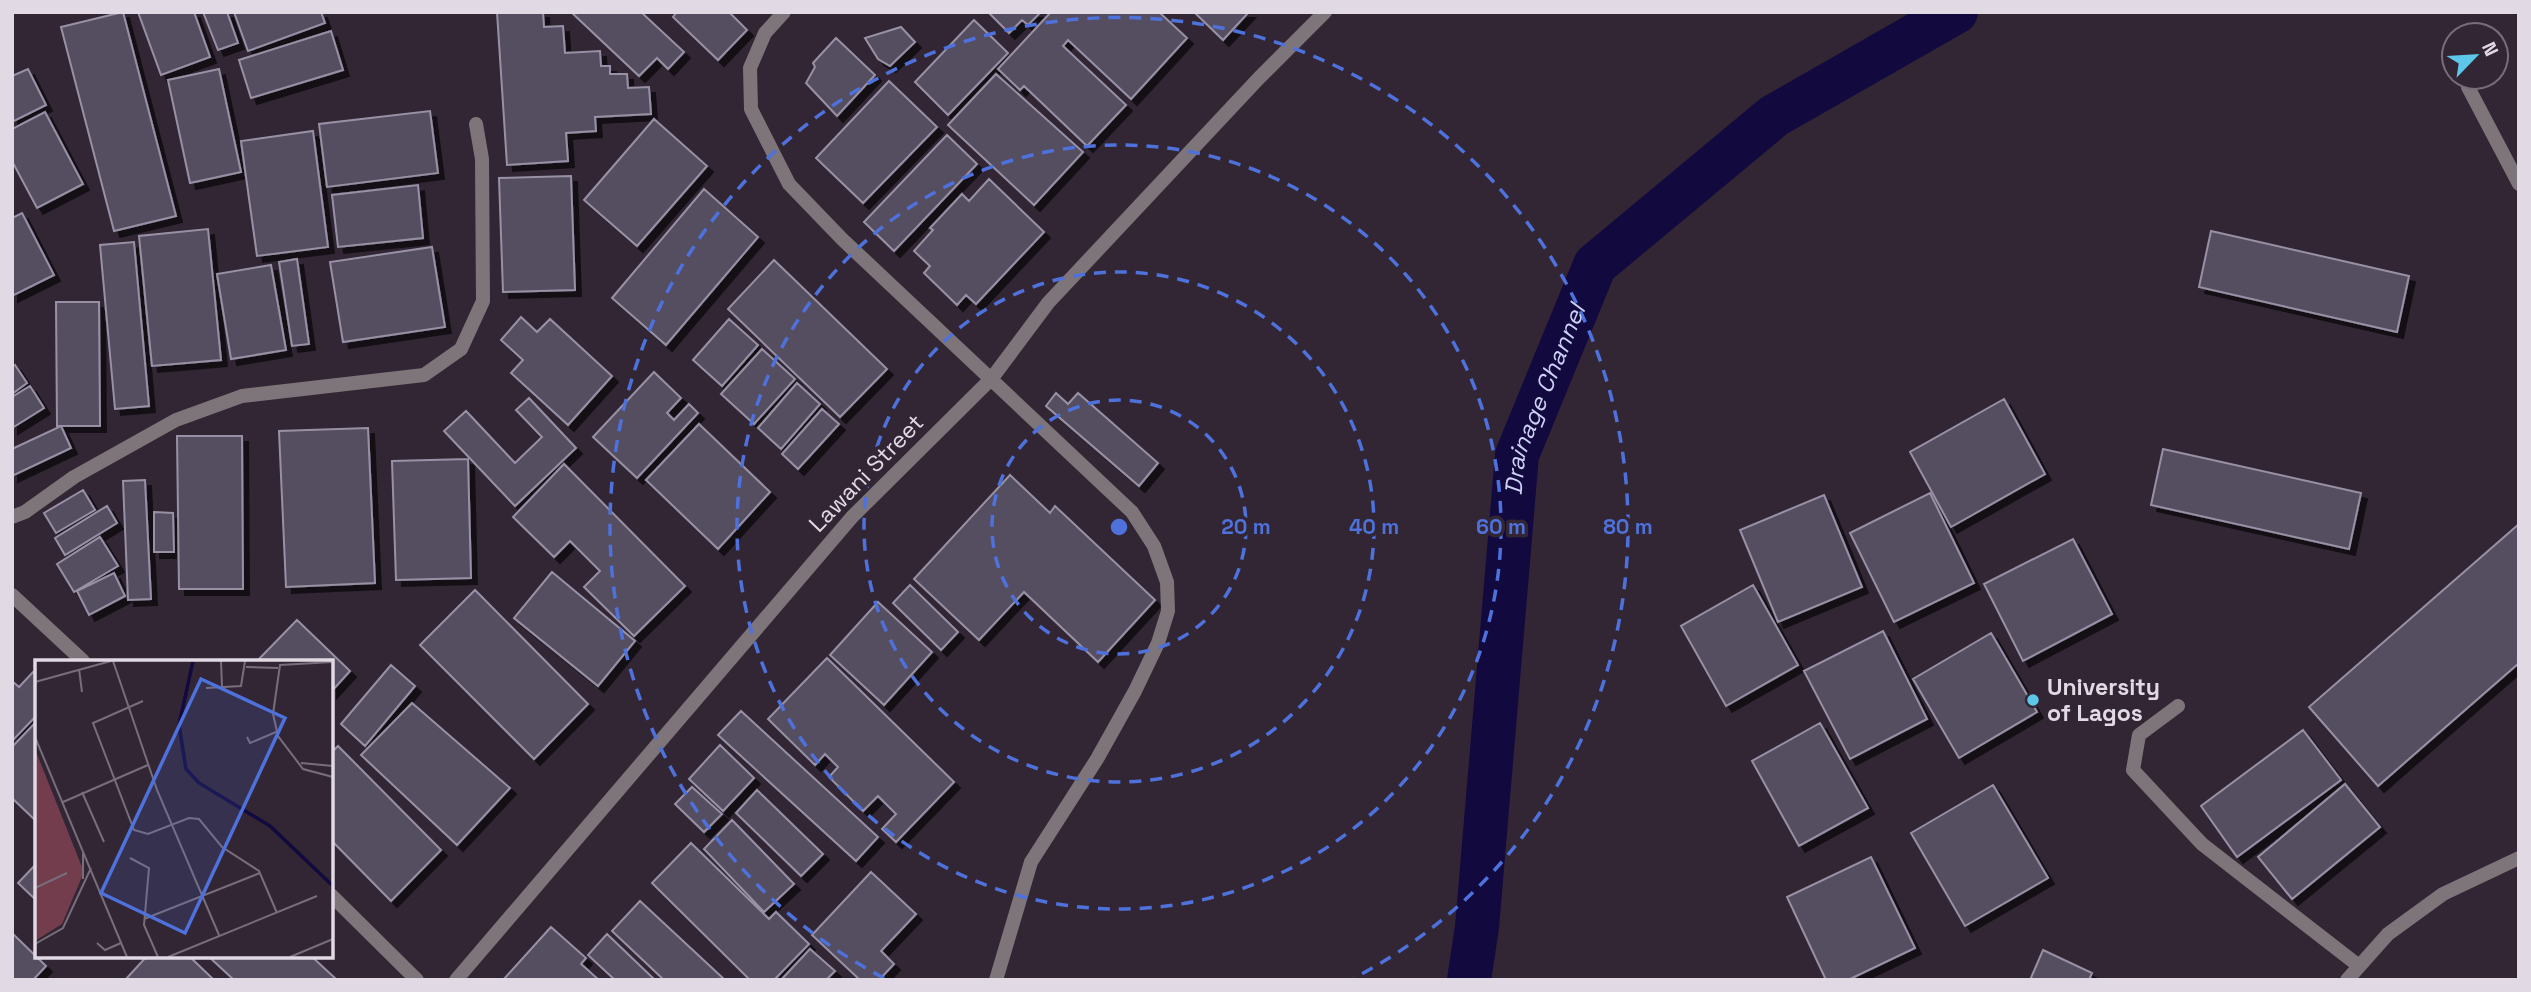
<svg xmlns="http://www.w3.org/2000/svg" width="2531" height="992" font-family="'Space Grotesk',sans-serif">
<defs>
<filter id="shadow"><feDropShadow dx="6" dy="6" stdDeviation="0" flood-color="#0009"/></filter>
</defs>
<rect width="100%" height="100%" fill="#322635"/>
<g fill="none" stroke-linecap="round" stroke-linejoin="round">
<path stroke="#12093f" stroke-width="44" id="s1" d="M1469 980 1477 927 1517 455 1595 265 1774 116 1956 12"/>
</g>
<path fill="#544e60" stroke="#9891a6" stroke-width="2" filter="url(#shadow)" d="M123 12 176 216 114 231 61 27Z
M138 12H194L210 57 161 75Z
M203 12H227L238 43 218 50Z
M234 12H321L325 23 248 51Z
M497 12H543L544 27 563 26 565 53 600 51 601 66H610V74H627L628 88 649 87 651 114 595 117 596 131 566 133 568 161 507 165Z
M571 12H641L684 52 668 69 657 58 639 76Z
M677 12H729L747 30 718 60 673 17Z
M988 12H1041L1028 25 1022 20 1009 33Z
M1051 12H1159L1187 38 1131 99 1068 40 1063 46 1126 105 1087 146 1024 86 1020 90 998 69Z
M1194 12H1249L1223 40Z
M974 20 1008 53 948 115 915 82Z
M901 27 915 42 890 66 878 59 865 38Z
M331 31 343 70 251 98 239 60Z
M836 38 875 75 837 116 806 83 815 67 813 63Z
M28 69 46 105 12 122V76Z
M219 69 241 172 190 183 168 80Z
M996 74 1083 152 1034 205 948 125Z
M889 81 937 127 863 203 816 158Z
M430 111 438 173 327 187 319 124Z
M45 112 83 184 37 208 12 161V129Z
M654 119 707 166 637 246 584 200Z
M313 131 328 247 257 256 241 141Z
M947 135 977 164 894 251 864 222Z
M571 176 575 290 503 292 499 178Z
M989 179 1044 232 976 304 966 295 957 305 924 273 930 266 914 251 933 230 930 228 962 194 969 201Z
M418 185 423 238 338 247 332 195Z
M704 189 758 237 666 345 612 298Z
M22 213 54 275 12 296V218Z
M208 229 221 360 152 366 139 236Z
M2211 231 2409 276 2397 332 2199 287Z
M134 242 149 406 115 409 100 245Z
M432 247 445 327 343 342 330 262Z
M297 259 309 344 292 346 279 262Z
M774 260 887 369 840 417 728 309Z
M271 265 286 350 231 359 217 274Z
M56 302H99L100 426H57Z
M521 317 537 332 550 319 612 376 568 425 511 373 523 360 501 340Z
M729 319 758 345 722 386 693 360Z
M762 349 795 379 754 424 721 394Z
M15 365 27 383 12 394V367Z
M654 372 681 398 667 413 674 420 689 404 698 413 637 478 593 437Z
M797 383 820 404 781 449 758 428Z
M30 386 44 408 12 428V397Z
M1056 393 1068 404 1078 393 1158 463 1139 486 1046 406Z
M529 398 576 448 515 506 444 431 466 411 515 463 542 437 516 410Z
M2004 399 2045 474 1951 527 1910 452Z
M822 409 839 424 798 469 782 454Z
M699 424 770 492 718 549 646 480Z
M61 426 71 448 12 476V449Z
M368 428 375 583 286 587 279 431Z
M177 436H242L243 589H179Z
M2163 449 2361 493 2349 549 2151 505Z
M468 459 471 578 396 580 392 461Z
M564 464 685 586 634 636 584 587 600 571 570 541 554 557 513 517Z
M1010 475 1050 513 1055 506 1155 600 1098 662 1024 592 979 640 914 579Z
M145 480 151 599 128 600 123 481Z
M83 490 95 510 56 533 44 513Z
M1930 493 1974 583 1894 622 1850 533Z
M1824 495 1862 587 1778 622 1740 530Z
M107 506 117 523 65 555 55 538Z
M154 512 173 513 174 552H154Z
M2519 524V663L2378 786 2309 707Z
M100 537 118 566 74 592 57 564Z
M2073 539 2112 614 2023 661 1984 584Z
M552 572 635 641 598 686 514 618Z
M114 573 125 596 89 615 77 591Z
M910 585 958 632 941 650 893 603Z
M1753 585 1798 665 1726 706 1681 626Z
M475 590 588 704 534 759 420 645Z
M878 602 932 652 884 705 830 655Z
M297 620 350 671 331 692V661H257Z
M1883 631 1927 719 1850 759 1804 671Z
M1991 633 2037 712 1959 758 1913 679Z
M827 658 954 782 896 842 882 829 896 814 878 796 863 811 829 777 838 767 825 754 815 765 768 719Z
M391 665 415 686 365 746 341 724Z
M33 672 37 675V715L12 741V681L19 687Z
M412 703 510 788 457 845 361 755Z
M741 711 878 837 856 861 718 735Z
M37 721V822L12 798V747Z
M1820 723 1868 808 1799 846 1752 761Z
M2303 730 2341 780 2237 857 2201 806Z
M720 745 754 778 723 811 689 779Z
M338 746 441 850 391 901 331 840V753Z
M2345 784 2380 827 2292 899 2258 857Z
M1993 785 2048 878 1965 926 1911 833Z
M692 787 722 814 704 832 675 804Z
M757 790 823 854 801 876 736 813Z
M732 820 794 884 764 912 704 849Z
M691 843 769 919 776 912 809 944 774 980H750L652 883Z
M1871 857 1915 948 1848 980H1826L1787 897Z
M37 863V901L18 883Z
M871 872 916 914 881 951 894 964 879 980H860L812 935Z
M640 901 725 980H664L612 931Z
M551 927 586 958 581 964 599 980H503Z
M12 933 46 966 33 980H12Z
M607 934 655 980H615L588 955Z
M810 949 835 971 826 980H781Z
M2043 950 2092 973 2089 980H2030Z
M148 955H188L214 980H125Z
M207 955H310L336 979 234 980Z"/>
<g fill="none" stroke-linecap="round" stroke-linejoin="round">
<path stroke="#7e757a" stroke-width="14" d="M784 12 765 33 750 68 751 109 789 184 842 239 1132 512 1154 546 1167 582 1168 611 1158 643 1135 691 1097 759 1031 862 996 980
M2468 87 2519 184
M12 517 25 512 74 477 176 420 242 396 424 375 461 349 483 301 482 159 476 124
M12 595 83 661
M2178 706 2139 735 2133 770 2202 844 2359 966
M331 895 417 980
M456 980 852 517 992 378 1048 303 1259 78 1325 12
M2347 980 2388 934 2443 894 2519 858"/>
</g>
<g fill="none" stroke="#4e71db" stroke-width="3.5" stroke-dasharray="12 9">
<circle cx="1119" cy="527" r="127"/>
<circle cx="1119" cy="527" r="255"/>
<circle cx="1119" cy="527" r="382"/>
<path d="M884 978A509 509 0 1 1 1354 978"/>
</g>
<circle fill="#5cc7e8" stroke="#322635" stroke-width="2.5" cx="2033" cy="700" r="7"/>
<g text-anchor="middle" stroke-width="7" stroke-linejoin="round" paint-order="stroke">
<g font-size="23" fill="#e1d9e3" stroke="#322635">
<text transform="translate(866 473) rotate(-46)" y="8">Lawani Street</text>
</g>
<g font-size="23" font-weight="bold" fill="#e1d9e3" stroke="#322635" text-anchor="start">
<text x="2047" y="695">University<tspan x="2047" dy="26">of Lagos</tspan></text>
</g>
<g font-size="24" font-style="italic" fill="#cdd1f5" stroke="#322635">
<text dy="8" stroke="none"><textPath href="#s1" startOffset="588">Drainage Channel</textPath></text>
</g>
</g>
<g transform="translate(35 660)">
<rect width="298" height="298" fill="#322635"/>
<path d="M0 89 49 212 27 264 0 281Z" fill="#733d4e"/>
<path fill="none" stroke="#12093f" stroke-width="3.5" d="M158 1 144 65 151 109 164 123 235 166 298 226"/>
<path fill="none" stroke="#786e7b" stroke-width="2" d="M78 1 122 130 184 275M186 1 187 27M298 2 245 5 238 54 243 76 268 109 298 117M211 7 243 8M44 9 47 32M0 22 76 1M171 28 206 26 210 1M108 41 58 63 99 170 113 174 154 158 164 159 187 187 224 211 242 253M0 77 92 297M212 77 215 83 241 72M266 103 298 106M47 132 69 182M28 142 113 105M95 198 114 208 109 265 123 297M48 219V193M0 228 32 213M109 259 225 213M62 283 70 290 86 283M0 284 28 268 56 208M133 297 282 236M255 297 298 279"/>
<path fill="#4e71db" fill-opacity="0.15" stroke="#4e71db" stroke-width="3.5" d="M166 19 250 58 150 273 66 233Z"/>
<rect width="298" height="298" fill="none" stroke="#e1d9e3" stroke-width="3.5"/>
</g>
<circle cx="1119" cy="527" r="10" fill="#4e71db" stroke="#322635" stroke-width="3.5"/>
<g font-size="21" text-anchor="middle" font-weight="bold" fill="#4e71db" stroke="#322635" stroke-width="7" stroke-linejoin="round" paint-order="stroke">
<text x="1246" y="534">20 m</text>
<text x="1374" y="534">40 m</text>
<text x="1501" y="534">60 m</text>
<text x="1628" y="534">80 m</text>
</g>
<rect width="2531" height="992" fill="none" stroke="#e1d9e3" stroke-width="28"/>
<g transform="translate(2475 56) rotate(65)"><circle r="33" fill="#322635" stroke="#786e7b" stroke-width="2"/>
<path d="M0-5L12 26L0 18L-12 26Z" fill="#5cc7e8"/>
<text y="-10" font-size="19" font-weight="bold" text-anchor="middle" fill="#e1d9e3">N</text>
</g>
</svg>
